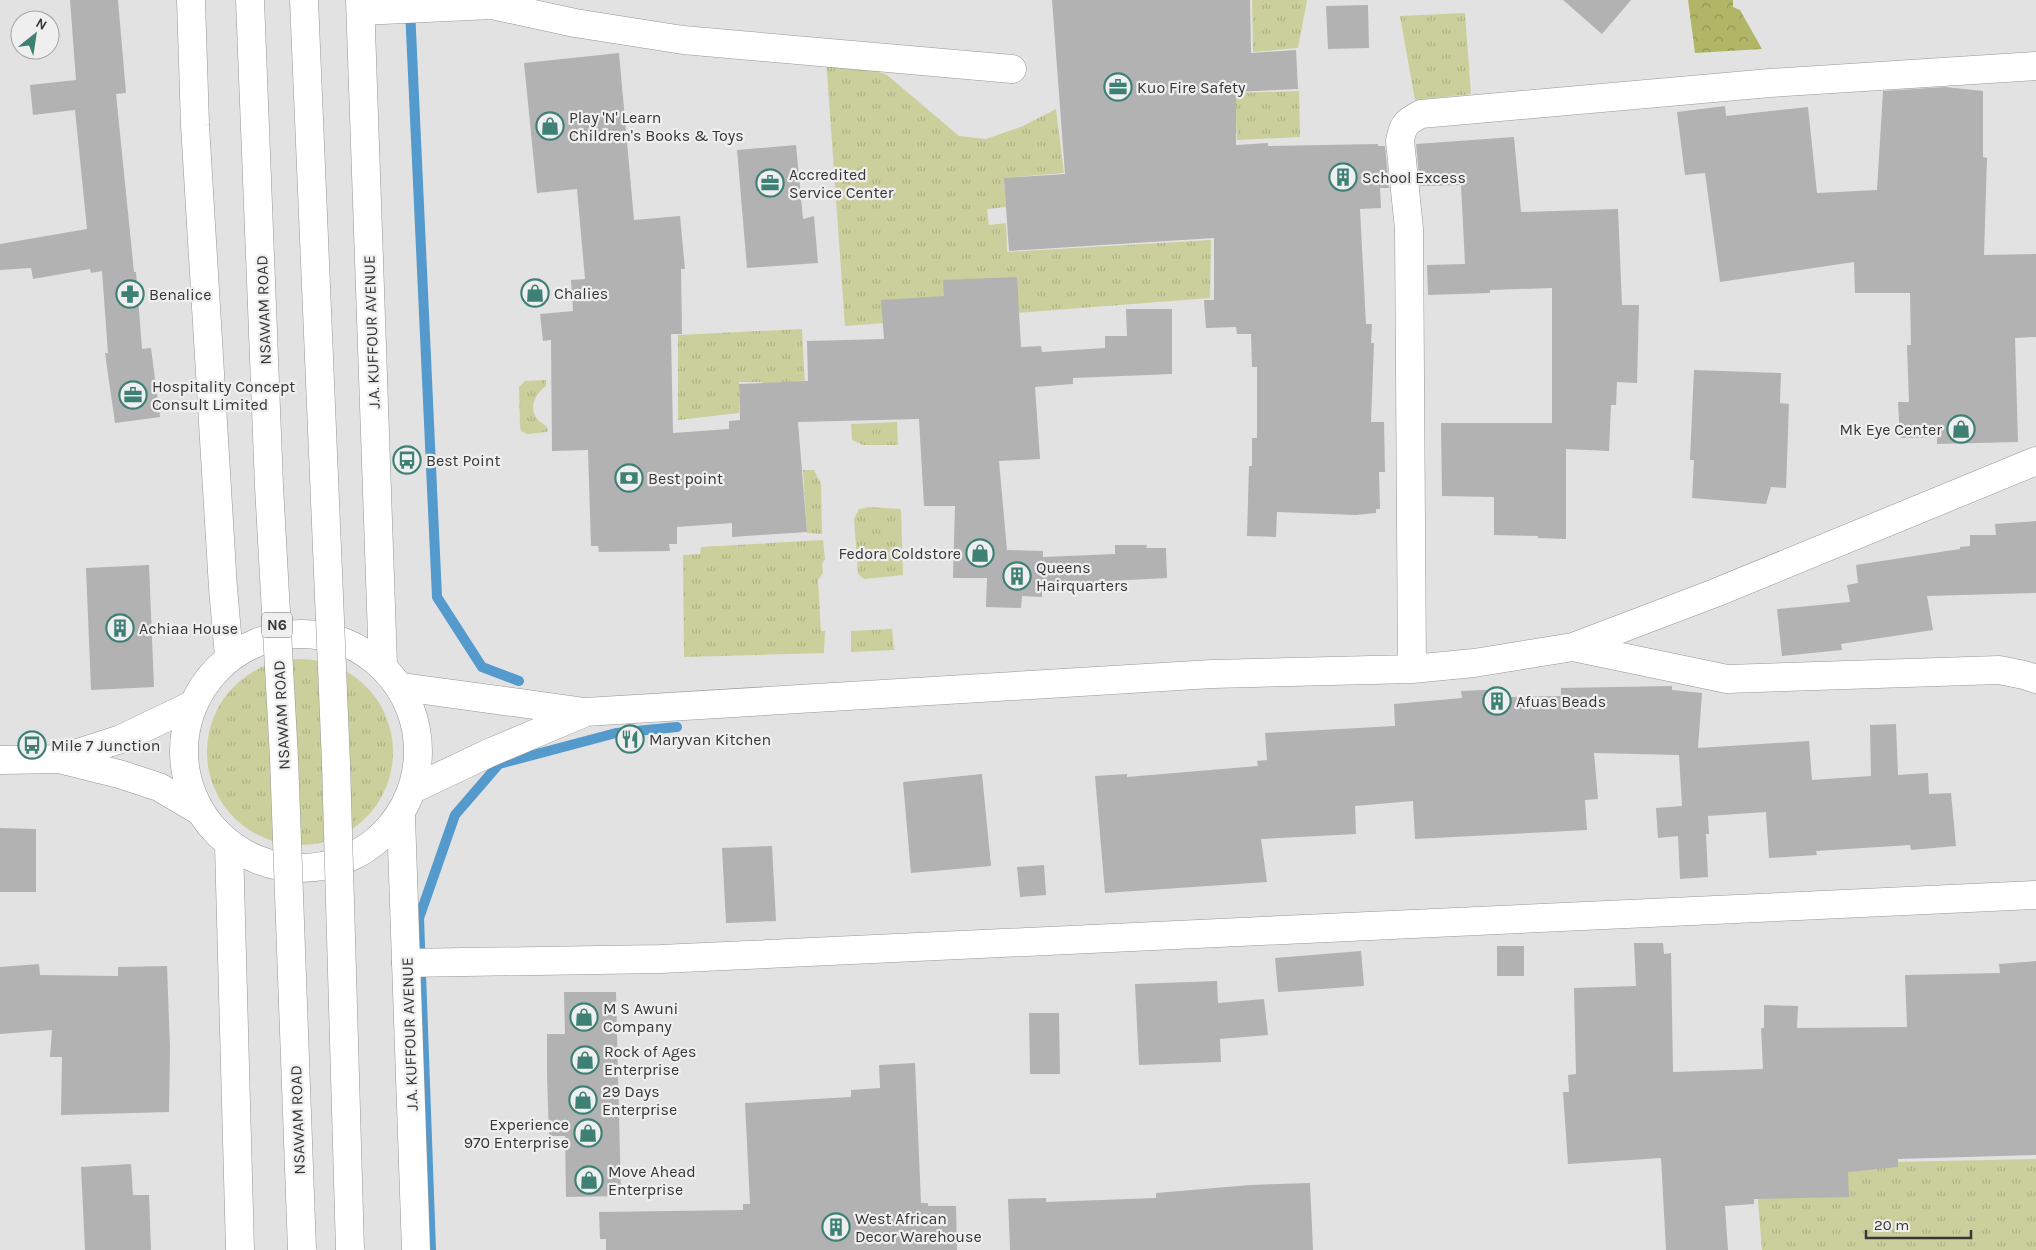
<svg xmlns="http://www.w3.org/2000/svg" width="2036" height="1250" font-family="Karla,sans-serif">
<defs>
<pattern id="grass-tufts" width="24" height="20" patternUnits="userSpaceOnUse" patternTransform="scale(1.25)"><rect width="24" height="20" fill="#cbcf9b"/><path d="M3 7l-1-3M5 7V3M7 7l1-3M15 17l-1-3M17 17v-4M19 17l1-3" fill="none" stroke="#afb286"/></pattern>
<pattern id="forest-crowns" width="20" height="18" patternUnits="userSpaceOnUse" patternTransform="scale(1.25)"><rect width="20" height="18" fill="#b1b667"/><path d="M2 6a3 3 0 1 1 6 0M12 15a3 3 0 1 1 6 0" fill="none" stroke="#919556"/></pattern>
</defs>
<rect width="100%" height="100%" fill="#e2e2e3"/>
<path fill="url(#grass-tufts)" d="M1252 0H1307L1298 48 1253 52Z
M1465 13 1471 94 1415 100 1400 16Z
M826 58 858 64 887 75 959 136 986 139 1023 126 1056 109 1064 173 1004 178 1006 207 987 209 989 225 1006 223 1007 252 1211 240 1210 298 845 326Z
M1299 91 1300 137 1237 140 1235 93Z
M802 329 806 406 763 407 762 382H739V413L678 420V335Z
M546 380V386C535 394 527 409 539 421 543 424 546 425 548 429L547 432 527 434 521 431 520 426 519 387 525 381Z
M897 422 898 445H863L852 440 851 424Z
M803 470H814L821 484 822 534 807 533Z
M868 507 901 509 903 575 864 579 858 574 854 519 859 509Z
M823 540 825 559 822 564 823 573 818 580 821 631H825L824 653 684 657 683 555 700 554 701 547Z
M892 629 894 650 851 652V631Z
M207 752a93 93 0 1 1 186 0a93 93 0 1 1-186 0Z
M2036 1159V1250H1762L1755 1165Z"/>
<path fill="url(#forest-crowns)" d="M1688 0H1733V7L1740 10 1762 49 1695 53Z"/>
<g fill="none" stroke-linecap="round" stroke-linejoin="round">
<path stroke="#559acc" stroke-width="10" d="M410 9 437 597 482 667 519 681
M431 1250 419 918 455 815 499 764 616 733 677 727"/>
</g>
<path fill="#b2b2b3" d="M70 0H118L126 93 116 94 134 272H136L142 349 151 348 160 417 115 423 105 353H108L102 271 91 273 90 269 33 279 31 268 0 270V244L87 229 75 110 33 115 30 85 76 80Z
M1052 0H1250L1251 53 1296 50 1298 89 1236 92V145L1268 143V146L1378 144V146H1385L1389 188H1380L1381 208 1360 209 1366 324H1372L1371 343H1374L1371 422H1384L1385 472H1379L1380 509H1376V513L1356 515 1277 512 1276 537 1247 536 1249 466H1252V438H1257V367H1252L1251 334H1237L1236 327 1206 328 1204 300H1214V238L1009 251 1004 178 1065 174Z
M1563 0H1631L1602 34Z
M1368 5 1369 48 1328 49 1326 6Z
M619 53 634 220 680 216 685 269H681L682 334H671L673 433 729 429V421L740 420 739 384 808 381 807 341 884 339 881 300 944 296 943 280 1017 277 1021 347 1041 346 1042 352 1105 348V336H1127L1126 309H1172V374L1073 378V384L1035 387 1040 459 999 461 1007 550 1043 551V557L1115 554V545H1147L1146 548H1166L1167 578 1110 581V583L1042 584V597L1022 596 1021 608 986 607 987 578H953L955 506H924L919 419 798 422 807 532 732 537V523L677 527V544H669L670 551 599 552 598 546H591L588 450 552 451 551 340 543 341 540 314 573 311 571 280 585 279 577 189 537 193 524 63Z
M1945 87 1983 91V157L1987 158 1984 255 2036 254V337L2015 338 2018 442 1937 444V437L1900 438 1898 402H1909L1907 345H1911L1910 293H1855L1854 262 1720 282 1705 173 1685 175 1677 112 1725 106 1726 116 1808 107 1817 193 1877 190 1883 91Z
M1514 137 1521 212 1618 209 1622 305H1639L1637 383 1617 382 1616 405H1611L1609 451 1566 449V539L1538 538V536L1494 535V497L1442 496 1441 423H1552V288L1490 290V293L1428 295 1427 265 1465 264 1461 185 1420 186 1416 144Z
M796 145 803 219 814 216 818 263 747 268 737 150Z
M1694 370 1781 373 1780 403 1789 404 1786 488 1771 487 1766 504 1692 498 1694 460H1690Z
M2036 521V593L1927 596 1933 630 1841 644 1842 650 1782 656 1777 609 1850 602 1847 585 1858 583 1856 565 1960 549V547L1970 546V535H1996L1995 524Z
M149 565 154 687 91 690 86 568Z
M1672 686V690L1702 693 1698 748 1809 741 1812 780 1871 776 1870 725 1896 724 1898 775 1928 773 1929 794 1951 793 1956 846 1911 850 1910 845 1816 851 1817 855 1769 858 1766 812 1708 816 1709 834H1706L1708 877 1680 879 1678 836 1658 838 1656 808 1682 806 1679 755 1594 753 1598 799 1585 800 1587 830 1415 839 1413 801 1355 806 1356 834 1261 839 1267 882 1105 893 1095 776 1127 774V777L1258 766 1257 761 1267 760 1265 733 1395 726 1394 704 1462 698 1461 691 1506 689V697L1561 696V688Z
M982 774 991 866 911 873 903 782Z
M0 828 36 829V892H0Z
M772 846 776 921 726 923 722 848Z
M1044 865 1046 895 1020 897 1017 867Z
M1634 943H1663L1664 954 1671 953 1673 1072 1763 1069 1761 1028H1764V1005L1798 1006 1797 1028 1907 1027 1905 975 2000 973 1999 964 2036 961V1155L1898 1159V1167L1848 1172 1849 1197 1754 1199V1204L1725 1206 1728 1250H1666L1661 1158 1568 1164 1563 1092H1569L1568 1075 1576 1074 1574 988 1636 986Z
M1497 946H1524V976H1497Z
M1361 951 1364 986 1278 992 1275 958Z
M39 964 40 975 118 976V967L167 966 170 1048 169 1112 61 1115 62 1057H50L52 1030 0 1034V967Z
M1217 981 1218 1003 1264 999 1268 1035 1220 1039 1221 1062 1139 1065 1135 984Z
M564 992H616L621 1196 566 1197 565 1136H549L547 1076V1034H565Z
M1029 1013H1059L1060 1074H1030Z
M915 1063 921 1203H928V1206H956L957 1250H606V1239H600L599 1212 743 1210V1204H750L745 1103 851 1097V1090L880 1088 879 1065Z
M131 1164 133 1195H149L151 1250H85L81 1167Z
M1310 1183 1313 1250H1010L1008 1199 1046 1198V1202L1156 1198V1193L1250 1185Z"/>
<g fill="none" stroke-linecap="round" stroke-linejoin="round">
<g stroke="#969697" stroke-width="29">
<path id="minor" d="M361 11 492 5 575 23 683 40 1012 69
M1573 647 1727 679 1999 670 2024 675 2036 679
M1412 669 1409 229 1400 141C1403 124 1406 122 1421 114L1770 83 2036 66
M402 687 585 712 1212 674 1412 669 1474 663 1573 647 1715 593 2036 461
M59 759 121 739 190 706
M0 760 59 759 119 774 159 787 198 810
M415 788 489 753 584 713
M406 963 660 959 2036 895"/>
</g>
<g stroke="#969697" stroke-width="29">
<path id="major" d="M191 0 195 125 223 588 229 656
M360 0 383 665
M184 751a117 117 0 1 1 234 0a117 117 0 1 1-234 0Z
M401 817 416 1250
M229 846 240 1250"/>
</g>
<use href="#minor" stroke="#fff" stroke-width="28"/>
<use href="#major" stroke="#fff" stroke-width="28"/>
<g stroke="#969697" stroke-width="29" stroke-linecap="butt">
<path id="highway-bridge" d="M250 0 269 486 284 758 302 1250
M304 0 336 763 350 1250"/>
</g>
<use href="#highway-bridge" stroke="#fff" stroke-width="28"/>
</g>
<defs>
<g id="office-ring" transform="scale(1.4375)"><circle r="9.5" fill="#efeff0" stroke="#3e8174" stroke-width="1.5"/><path d="M-6-3h4V-5.5h4V-3h4V5H-6ZM-1-4.5V-3h2v-1.5ZM-6 0V1H6V0Z" fill="#3e8174"/></g>
<g id="shop-ring" transform="scale(1.4375)"><circle r="9.5" fill="#efeff0" stroke="#3e8174" stroke-width="1.5"/><path d="M-5-2.5h2.3a2.7 3.5 0 0 1 5.4 0H5L5.5 6h-11ZM-1.5-2.5h3a1.5 2.3 0 0 0-3 0Z" fill="#3e8174"/></g>
<g id="building-ring" transform="scale(1.4375)"><circle r="9.5" fill="#efeff0" stroke="#3e8174" stroke-width="1.5"/><path d="M-4-6H4V6H1V3H-1V6H-4ZM-2.5-4.3h1.7v1.8h-1.7ZM.8-4.3h1.7v1.8H.8ZM-2.5-1h1.7V.8h-1.7ZM.8-1h1.7V.8H.8Z" fill="#3e8174"/></g>
<g id="pharmacy-ring" transform="scale(1.4375)"><circle r="9.5" fill="#efeff0" stroke="#3e8174" stroke-width="1.5"/><path d="M-2-6h4v4h4v4h-4v4h-4v-4h-4v-4h4Z" fill="#3e8174"/></g>
<g id="bus-ring" transform="scale(1.4375)"><circle r="9.5" fill="#efeff0" stroke="#3e8174" stroke-width="1.5"/><path d="M-5-6H5V4H4V6H2V4H-2V6H-4V4H-5ZM-3.5-4V0h7V-4ZM-3.5 1.2v1.5H-2V1.2ZM2 1.2v1.5H3.5V1.2Z" fill="#3e8174"/></g>
<g id="bank-ring" transform="scale(1.4375)"><circle r="9.5" fill="#efeff0" stroke="#3e8174" stroke-width="1.5"/><path d="M-6-4H6V4H-6ZM0-2.3a2.3 2.3 0 1 0 0 4.6a2.3 2.3 0 1 0 0-4.6Z" fill="#3e8174"/></g>
<g id="restaurant-ring" transform="scale(1.4375)"><circle r="9.5" fill="#efeff0" stroke="#3e8174" stroke-width="1.5"/><path d="M-5-6h1v4h1v-4h1v4h1v-4h1v5L-1.5 .5V6h-2V.5L-5-1ZM5-6V6H3V1.5H1.5Q1.5-4 5-6Z" fill="#3e8174"/></g>
</defs>
<g fill-rule="evenodd">
<use href="#office-ring" x="1118" y="87"/>
<use href="#shop-ring" x="550" y="126"/>
<use href="#building-ring" x="1343" y="177"/>
<use href="#office-ring" x="770" y="183"/>
<use href="#shop-ring" x="535" y="293"/>
<use href="#pharmacy-ring" x="130" y="294"/>
<use href="#office-ring" x="133" y="395"/>
<use href="#shop-ring" x="1961" y="429"/>
<use href="#bus-ring" x="407" y="460"/>
<use href="#bank-ring" x="629" y="478"/>
<use href="#shop-ring" x="980" y="553"/>
<use href="#building-ring" x="1017" y="576"/>
<use href="#building-ring" x="120" y="628"/>
<use href="#building-ring" x="1497" y="701"/>
<use href="#restaurant-ring" x="630" y="739"/>
<use href="#bus-ring" x="32" y="745"/>
<use href="#shop-ring" x="584" y="1017"/>
<use href="#shop-ring" x="585" y="1060"/>
<use href="#shop-ring" x="583" y="1100"/>
<use href="#shop-ring" x="588" y="1133"/>
<use href="#shop-ring" x="589" y="1180"/>
<use href="#building-ring" x="836" y="1227"/>
</g>
<g text-anchor="middle" stroke-width="4.5" stroke-linejoin="round" paint-order="stroke">
<rect fill="#efeff0" stroke="#6e6e6e" stroke-width="1" x="262" y="612.5" width="30" height="25" rx="4"/>
<g font-size="15" font-weight="bold" fill="#373737">
<text x="277" y="630">N6</text>
</g>
<g font-size="16" fill="#373737" stroke="#efeff0" text-anchor="start">
<text x="1137" y="93">Kuo Fire Safety</text>
<text x="569" y="123">Play 'N' Learn<tspan x="569" dy="18">Children's Books &amp; Toys</tspan></text>
<text x="789" y="180">Accredited<tspan x="789" dy="18">Service Center</tspan></text>
<text x="1362" y="183">School Excess</text>
<text x="554" y="299">Chalies</text>
<text x="149" y="300">Benalice</text>
<text x="152" y="392">Hospitality Concept<tspan x="152" dy="18">Consult Limited</tspan></text>
<text x="1942" y="435" text-anchor="end">Mk Eye Center</text>
<text x="426" y="466">Best Point</text>
<text x="648" y="484">Best point</text>
<text x="961" y="559" text-anchor="end">Fedora Coldstore</text>
<text x="1036" y="573">Queens<tspan x="1036" dy="18">Hairquarters</tspan></text>
<text x="139" y="634">Achiaa House</text>
<text x="1516" y="707">Afuas Beads</text>
<text x="649" y="745">Maryvan Kitchen</text>
<text x="51" y="751">Mile 7 Junction</text>
<text x="603" y="1014">M S Awuni<tspan x="603" dy="18">Company</tspan></text>
<text x="604" y="1057">Rock of Ages<tspan x="604" dy="18">Enterprise</tspan></text>
<text x="602" y="1097">29 Days<tspan x="602" dy="18">Enterprise</tspan></text>
<text x="569" y="1130" text-anchor="end">Experience<tspan x="569" dy="18">970 Enterprise</tspan></text>
<text x="608" y="1177">Move Ahead<tspan x="608" dy="18">Enterprise</tspan></text>
<text x="855" y="1224">West African<tspan x="855" dy="18">Decor Warehouse</tspan></text>
</g>
<g font-size="16" fill="#373737" stroke="#efeff0">
<text transform="translate(263 310) rotate(-92)" y="6">NSAWAM ROAD</text>
<text transform="translate(371 332) rotate(-92)" y="6">J.A. KUFFOUR AVENUE</text>
<text transform="translate(281 715) rotate(-93)" y="6">NSAWAM ROAD</text>
<text transform="translate(409 1034) rotate(-92)" y="6">J.A. KUFFOUR AVENUE</text>
<text transform="translate(297 1120) rotate(-92)" y="6">NSAWAM ROAD</text>
</g>
</g>
<g transform="translate(35 35) rotate(30)"><circle r="24" fill="#efeff0" stroke="#a5a5a6"/>
<path d="M0-4L9 19L0 12L-9 19Z" fill="#3e8174"/>
<text y="-8" font-size="14" font-weight="bold" text-anchor="middle" fill="#373737">N</text>
</g>
<path d="M1866 1230v8h105v-8" fill="none" stroke="#373737" stroke-width="2.5"/>
<text x="1874" y="1230" font-size="15" fill="#373737" stroke="#efeff0" stroke-width="4" paint-order="stroke">20 m</text>
</svg>
